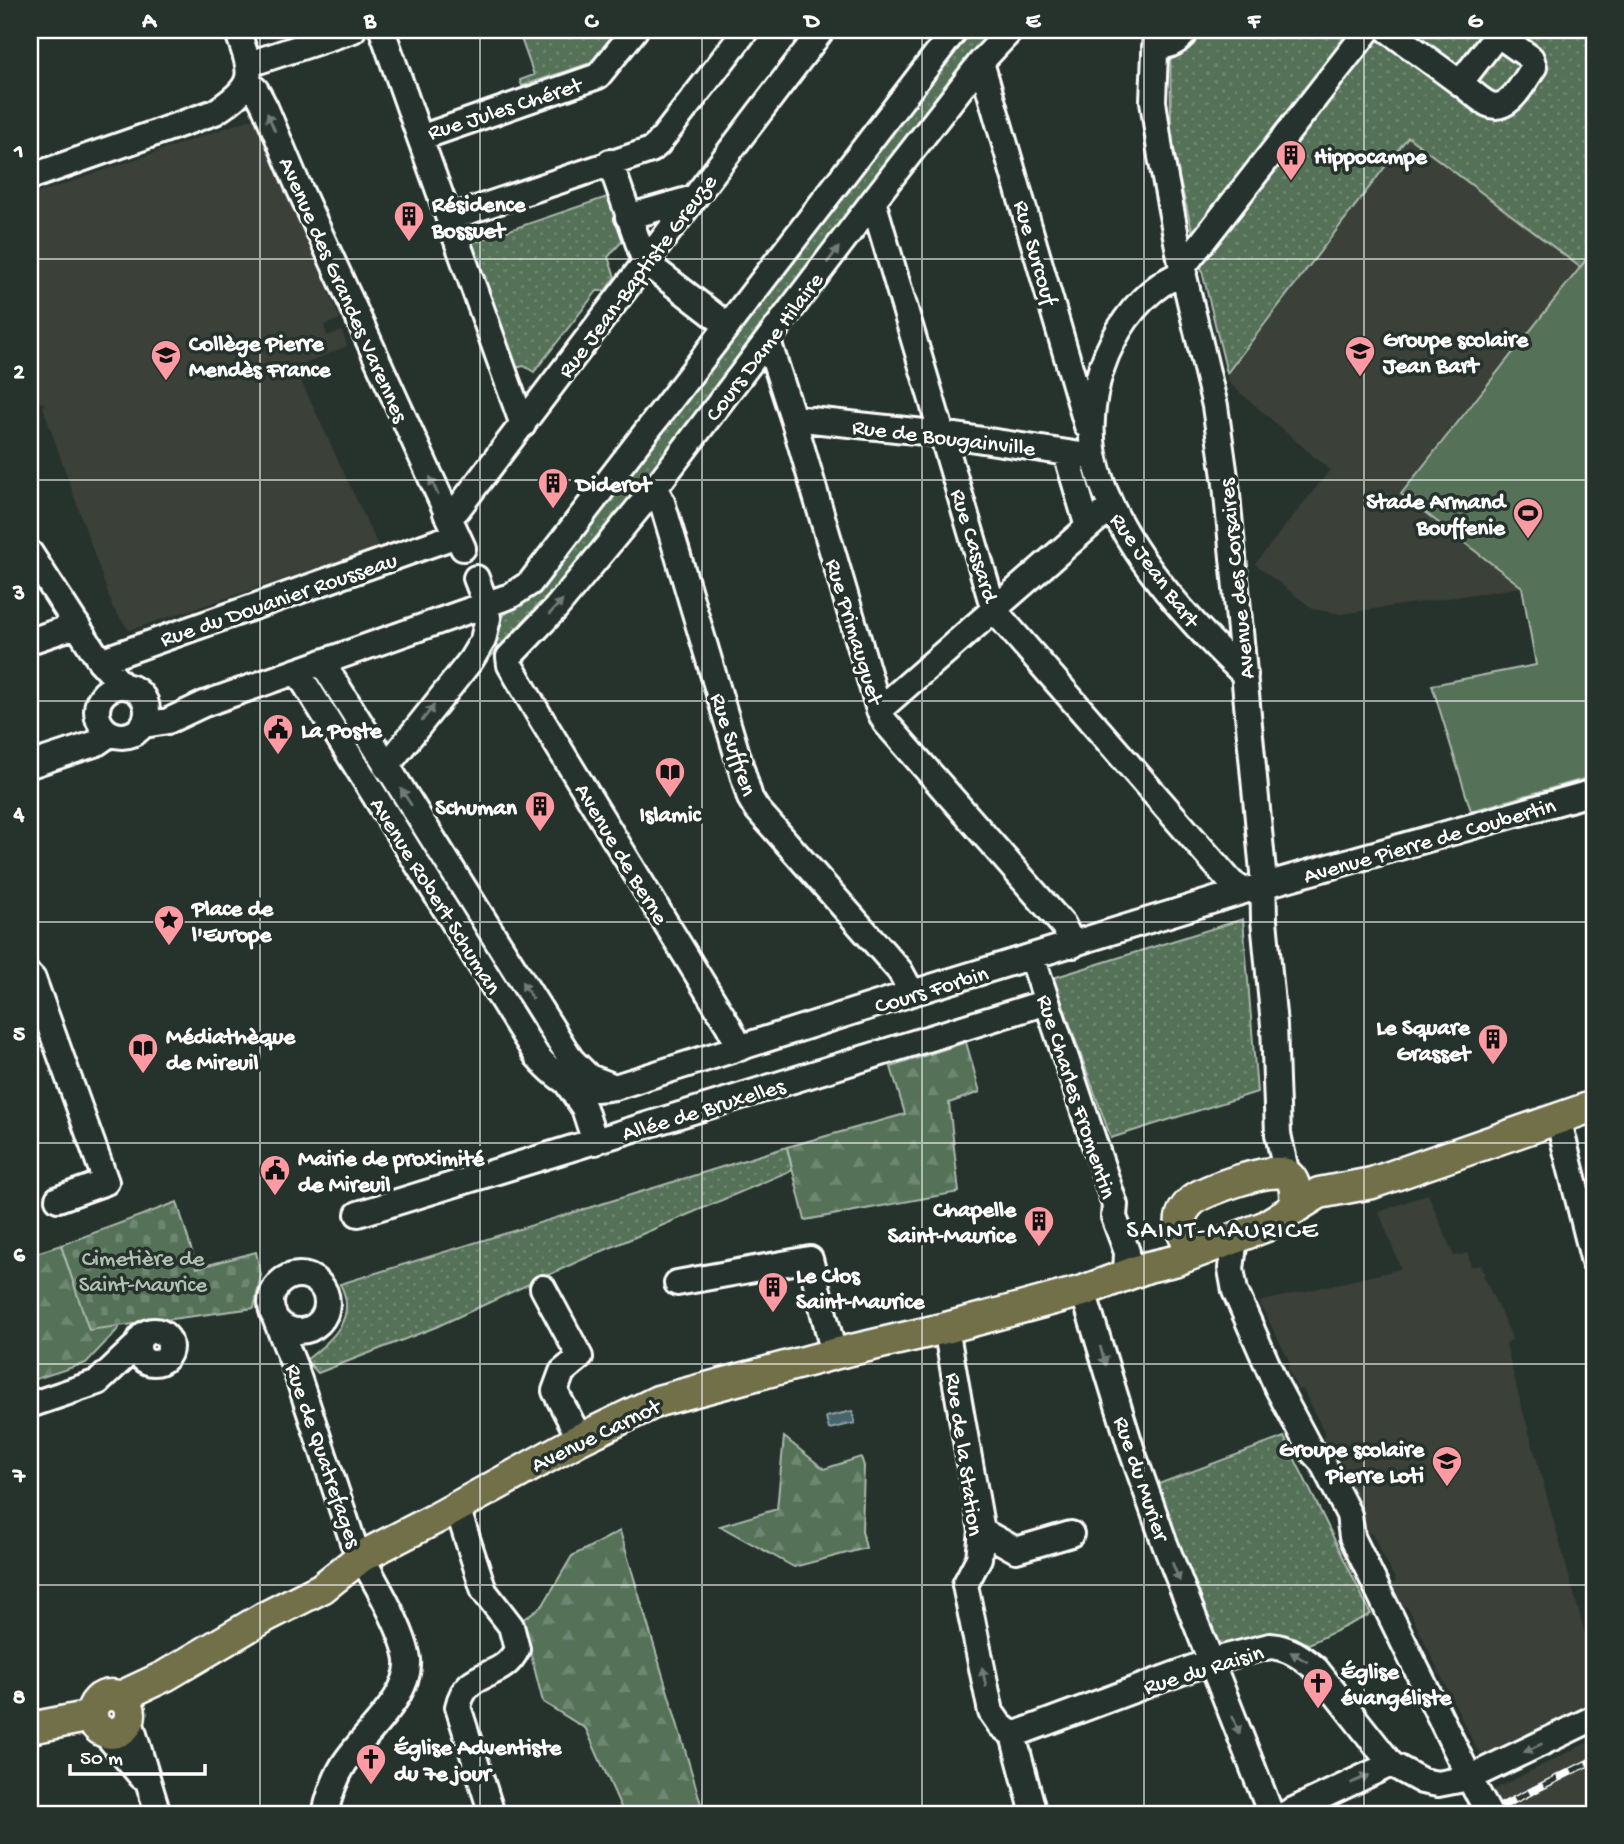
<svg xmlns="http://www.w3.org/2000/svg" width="1624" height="1844" font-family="'Gochi Hand',sans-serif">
<defs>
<pattern id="grass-dots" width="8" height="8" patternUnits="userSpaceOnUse" patternTransform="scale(1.75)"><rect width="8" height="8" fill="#557259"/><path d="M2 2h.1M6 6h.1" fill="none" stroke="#6e8772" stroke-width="1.8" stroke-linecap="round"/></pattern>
<pattern id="forest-firs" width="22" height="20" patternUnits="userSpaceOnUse" patternTransform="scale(1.75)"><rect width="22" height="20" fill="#557259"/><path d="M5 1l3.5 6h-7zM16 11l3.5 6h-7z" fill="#6e8772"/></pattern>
<pattern id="cemetery-stones" width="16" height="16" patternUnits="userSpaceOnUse" patternTransform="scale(1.75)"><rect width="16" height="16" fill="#557259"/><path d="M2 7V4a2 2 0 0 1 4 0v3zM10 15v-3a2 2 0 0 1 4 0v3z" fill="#6e8772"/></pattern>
<pattern id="water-waves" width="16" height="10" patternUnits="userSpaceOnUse" patternTransform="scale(1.75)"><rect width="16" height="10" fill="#45656b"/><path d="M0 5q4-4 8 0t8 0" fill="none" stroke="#617c81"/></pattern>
</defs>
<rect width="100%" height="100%" fill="#26332d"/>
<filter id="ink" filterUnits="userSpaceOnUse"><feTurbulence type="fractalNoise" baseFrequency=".0143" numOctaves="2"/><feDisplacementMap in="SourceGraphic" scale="14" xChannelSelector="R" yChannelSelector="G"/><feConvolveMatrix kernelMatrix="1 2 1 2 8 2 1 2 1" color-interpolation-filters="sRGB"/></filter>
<g filter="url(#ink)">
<path fill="#3b4139" d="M254 118 321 272 340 319 324 325 327 336 342 331 347 346 295 368 379 548 129 630 113 608 43 407 45 404 30 397V196Z
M1408 137 1580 267 1401 493 1522 587 1341 614 1313 609 1255 564 1330 470 1229 383 1227 373Z
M1428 1194 1454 1256 1468 1253 1471 1267 1481 1265 1485 1274 1483 1275 1511 1335 1512 1339 1506 1344 1518 1393 1594 1666V1703L1489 1755 1477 1750 1407 1606 1403 1607 1392 1584 1396 1581 1372 1533 1369 1534 1357 1511 1361 1508 1337 1460 1333 1462 1322 1439 1326 1436 1303 1389 1298 1390 1287 1367 1291 1364 1259 1302 1401 1269 1379 1212Z
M1594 1739V1802L1571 1814H1446Z"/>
<path fill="url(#grass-dots)" stroke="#aab8ac" stroke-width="2" d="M518 30H609L606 34 610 40 593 62 522 86 520 80 534 75Z
M969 30H998L580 574 545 608 540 603 487 661 504 615 536 594Z
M1170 30H1594V250L1580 267 1408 137 1227 373 1179 177 1171 134Z
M610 196 624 239 608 257 615 277 605 291H597L534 372 524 366 515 368 471 243Z
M1243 919 1257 1092 1111 1138 1053 978Z
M787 1147 792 1170 579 1261 436 1327 318 1373 306 1360C330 1341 359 1319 340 1284Z
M1284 1437 1371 1614 1309 1644 1285 1638 1223 1647 1213 1640 1153 1486Z"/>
<path fill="url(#forest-firs)" stroke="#aab8ac" stroke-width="2" d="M966 1042 980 1092 949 1103 959 1192 805 1220 787 1147 905 1114 891 1067Z
M61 1245 89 1329 118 1326 119 1328 86 1363 30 1381V1255Z
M784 1437 824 1469 861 1457 864 1466 862 1531 866 1548 794 1567 720 1526 777 1509Z
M620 1531 704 1814H624L586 1729 543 1702 522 1620 543 1605 572 1556Z"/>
<path fill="url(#cemetery-stones)" stroke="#aab8ac" stroke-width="2" d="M177 1202 197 1268 256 1252 261 1275 254 1308 89 1330 61 1245Z"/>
<path fill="#557259" stroke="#aab8ac" stroke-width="2" d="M1594 250V776L1471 811 1432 685 1536 665 1522 587 1401 494Z"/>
<path fill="url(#water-waves)" stroke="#8fa3a6" stroke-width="2" d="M852 1411 855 1423 829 1429 826 1417Z"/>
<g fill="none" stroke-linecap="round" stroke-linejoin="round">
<g stroke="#fff" stroke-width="30">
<path id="minor" d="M382 30 420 138 598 76 635 30
M1156 30 1153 101 1161 157 1182 268 1215 406 1226 484 1263 872 1264 920 1274 1025 1278 1134 1287 1175
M1388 30 1460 83 1501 30
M1155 47C1170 47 1178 42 1187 30
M981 62 1087 426
M249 64 353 30
M248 82 256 90 265 107 296 181 463 548
M1460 83C1469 89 1478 99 1488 104 1509 114 1524 81 1534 67L1531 58 1497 34
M420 138 523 425
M610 162 645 262 728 326
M30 177 215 112C258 84 253 75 237 30
M873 201 994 610 1231 882 1244 891
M628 217 694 198
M449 218 651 150 658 144 746 30
M1182 268 1368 30
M1184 273C1153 283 1127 313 1113 341 1096 373 1087 419 1094 455 1110 536 1187 620 1245 675
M768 341 793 418 879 710 885 722 1063 925 1073 945
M793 418 943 434 1094 457
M1066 453 1088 527
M655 488 662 502 750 798 756 808 900 971 912 993
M446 513 457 510 822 30
M30 553 100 661 122 685
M30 641 77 625
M100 661 457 535
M322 662 571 1059 589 1077 610 1085
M297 671 537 1056C561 1083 577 1094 615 1087L912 993 1244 891 1594 792
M97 711a25 25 0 1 1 50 0a25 25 0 1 1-50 0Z
M879 710 1111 507
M144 725 168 721 204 704 510 596 530 583 955 30
M30 765 97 743 110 734
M386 767 471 660 483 640 488 618 486 604 476 578
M1032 957 1115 1205 1114 1217 1127 1252 1126 1276
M30 976 33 979 106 1182 58 1199
M740 1048 728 1025 539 715 510 665 509 657 556 608 655 488 873 201 981 62 1011 30
M566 1082 584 1108 595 1142
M1558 1118 1594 1262
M358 1214 1047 1002
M1235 1238 1231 1269 1235 1291 1277 1387 1310 1449 1322 1462 1349 1515 1352 1537 1476 1791
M271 1303a28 28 0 1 1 56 0a28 28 0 1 1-56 0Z
M677 1283 810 1259 834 1354
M543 1288 580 1357 562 1372 555 1391 580 1439
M1083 1291 1131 1448 1165 1544 1271 1814
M274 1315 295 1368 353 1542C369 1571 404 1629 408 1660 411 1697 362 1735 344 1764 334 1780 329 1796 325 1814
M946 1328 982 1531 979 1558 965 1585 991 1712 1000 1725 1013 1735 1034 1814
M138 1347a16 16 0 1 1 32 0a16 16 0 1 1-32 0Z
M30 1405 98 1382 137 1345
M457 1507 484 1591 511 1626 517 1649C501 1683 467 1666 458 1707L492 1814
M982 1531 1016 1550 1071 1534
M130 1721 158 1814
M104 1732 141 1776
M1013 1735 1211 1661 1270 1646C1288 1647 1302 1657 1316 1669L1391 1764 1422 1781 1438 1784 1469 1778 1594 1718
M1285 1814 1391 1764"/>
</g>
<g stroke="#fff" stroke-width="35">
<path id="major" d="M1200 1250C1178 1238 1173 1216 1194 1199 1206 1190 1273 1166 1286 1174 1297 1181 1296 1198 1294 1209
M92 1714a19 19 0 1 1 38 0a19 19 0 1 1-38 0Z
M120 1697 165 1676 265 1617 322 1588 361 1557 437 1518 580 1439 658 1401 834 1354 946 1328 1083 1291 1148 1267 1174 1261 1264 1227 1319 1193 1372 1183 1594 1106
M30 1728 92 1716"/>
</g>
<use href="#minor" stroke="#26332d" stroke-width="24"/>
<use href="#major" stroke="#71704a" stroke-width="30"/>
<g stroke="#fff" stroke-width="8">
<path id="rail" d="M1486 1814 1594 1760"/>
</g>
<use href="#rail" stroke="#26332d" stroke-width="5" stroke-dasharray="16" stroke-linecap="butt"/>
<g stroke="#fff" stroke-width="30" stroke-linecap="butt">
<path id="minor-bridge" d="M1477 1792 1489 1814"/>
</g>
<use href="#minor-bridge" stroke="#26332d" stroke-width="24"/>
</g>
<defs><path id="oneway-solid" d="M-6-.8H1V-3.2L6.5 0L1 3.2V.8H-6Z" transform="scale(1.75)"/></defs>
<g fill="#727a76">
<use href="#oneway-solid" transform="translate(271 122) rotate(-113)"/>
<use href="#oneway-solid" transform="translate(833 255) rotate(-53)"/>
<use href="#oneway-solid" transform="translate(434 486) rotate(-114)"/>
<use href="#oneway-solid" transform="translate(556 607) rotate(-47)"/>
<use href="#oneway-solid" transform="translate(428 713) rotate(-52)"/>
<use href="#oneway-solid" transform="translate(406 797) rotate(-123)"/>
<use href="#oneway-solid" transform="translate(527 990) rotate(-122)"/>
<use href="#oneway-solid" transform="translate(1103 1356) rotate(73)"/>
<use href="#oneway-solid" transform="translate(1176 1572) rotate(68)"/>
<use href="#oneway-solid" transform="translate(1299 1657) rotate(-149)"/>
<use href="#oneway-solid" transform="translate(984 1677) rotate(-102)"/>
<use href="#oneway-solid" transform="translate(1236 1725) rotate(69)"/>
<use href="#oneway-solid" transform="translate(1533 1748) rotate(155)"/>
<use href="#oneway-solid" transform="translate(1360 1779) rotate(-25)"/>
</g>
</g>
<path fill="none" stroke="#fff" stroke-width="2" stroke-opacity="0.55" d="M260 30V1814M480 30V1814M702 30V1814M922 30V1814M1144 30V1814M1364 30V1814M30 259H1594M30 480H1594M30 701H1594M30 922H1594M30 1143H1594M30 1364H1594M30 1585H1594"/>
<defs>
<g id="building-pin" transform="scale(1.575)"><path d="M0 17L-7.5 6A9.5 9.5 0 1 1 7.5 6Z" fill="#ff9aa2" stroke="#26332d"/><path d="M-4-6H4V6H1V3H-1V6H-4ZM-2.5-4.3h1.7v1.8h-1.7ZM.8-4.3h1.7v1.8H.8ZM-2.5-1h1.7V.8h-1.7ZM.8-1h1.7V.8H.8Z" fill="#111"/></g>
<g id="school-pin" transform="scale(1.575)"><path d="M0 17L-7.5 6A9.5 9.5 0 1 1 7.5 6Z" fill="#ff9aa2" stroke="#26332d"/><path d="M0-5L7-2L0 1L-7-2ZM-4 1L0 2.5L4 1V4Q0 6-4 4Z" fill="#111"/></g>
<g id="stadium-pin" transform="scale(1.575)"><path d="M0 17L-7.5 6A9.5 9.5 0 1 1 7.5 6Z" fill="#ff9aa2" stroke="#26332d"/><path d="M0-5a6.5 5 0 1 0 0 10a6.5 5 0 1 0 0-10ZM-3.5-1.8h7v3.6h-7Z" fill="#111"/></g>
<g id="civic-pin" transform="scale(1.575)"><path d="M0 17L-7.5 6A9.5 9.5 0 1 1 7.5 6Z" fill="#ff9aa2" stroke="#26332d"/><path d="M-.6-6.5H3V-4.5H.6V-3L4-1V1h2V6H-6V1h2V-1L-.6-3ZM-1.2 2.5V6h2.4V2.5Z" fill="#111"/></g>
<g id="library-pin" transform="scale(1.575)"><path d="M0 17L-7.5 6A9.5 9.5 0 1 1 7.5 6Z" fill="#ff9aa2" stroke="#26332d"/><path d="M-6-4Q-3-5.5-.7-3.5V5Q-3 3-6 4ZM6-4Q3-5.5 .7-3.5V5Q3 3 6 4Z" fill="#111"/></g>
<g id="sight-pin" transform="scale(1.575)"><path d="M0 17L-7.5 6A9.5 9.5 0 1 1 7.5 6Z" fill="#ff9aa2" stroke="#26332d"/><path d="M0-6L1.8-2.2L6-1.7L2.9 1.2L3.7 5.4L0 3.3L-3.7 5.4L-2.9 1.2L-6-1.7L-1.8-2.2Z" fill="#111"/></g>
<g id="church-pin" transform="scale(1.575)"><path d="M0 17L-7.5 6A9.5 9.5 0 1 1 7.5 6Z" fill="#ff9aa2" stroke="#26332d"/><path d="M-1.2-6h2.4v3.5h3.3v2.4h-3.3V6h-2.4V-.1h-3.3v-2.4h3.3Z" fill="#111"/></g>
</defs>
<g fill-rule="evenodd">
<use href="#building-pin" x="1291" y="155"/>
<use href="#building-pin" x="409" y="216"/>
<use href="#school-pin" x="1360" y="351"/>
<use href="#school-pin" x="166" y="355"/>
<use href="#building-pin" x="553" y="483"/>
<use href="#stadium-pin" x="1528" y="513"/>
<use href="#civic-pin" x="278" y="729"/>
<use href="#library-pin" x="670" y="772"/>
<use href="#building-pin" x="540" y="806"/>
<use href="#sight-pin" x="169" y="920"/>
<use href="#building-pin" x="1493" y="1039"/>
<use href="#library-pin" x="143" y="1048"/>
<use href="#civic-pin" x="275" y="1170"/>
<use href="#building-pin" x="1039" y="1221"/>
<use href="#building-pin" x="773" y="1287"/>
<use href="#school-pin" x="1447" y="1461"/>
<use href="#church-pin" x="1318" y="1683"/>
<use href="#church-pin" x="371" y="1759"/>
</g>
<g text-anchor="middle" stroke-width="7" stroke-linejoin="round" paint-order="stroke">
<g font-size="23" fill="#fff" stroke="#26332d">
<text transform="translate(504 107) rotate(-18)" y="8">Rue Jules Chéret</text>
<text transform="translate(1037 252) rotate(74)" y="8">Rue Surcouf</text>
<text transform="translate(636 275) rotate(-53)" y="8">Rue Jean-Baptiste Greuze</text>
<text transform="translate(345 289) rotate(66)" y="8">Avenue des Grandes Varennes</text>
<text transform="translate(763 346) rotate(-53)" y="8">Cours Dame Hilaire</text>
<text transform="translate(944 436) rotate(7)" y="8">Rue de Bougainville</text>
<text transform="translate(976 545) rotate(73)" y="8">Rue Cassard</text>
<text transform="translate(1156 569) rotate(54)" y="8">Rue Jean Bart</text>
<text transform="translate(1235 579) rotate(-96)" y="8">Avenue des Corsaires</text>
<text transform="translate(278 598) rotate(-19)" y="8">Rue du Douanier Rousseau</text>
<text transform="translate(856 631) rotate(73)" y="8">Rue Primauguet</text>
<text transform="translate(735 744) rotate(72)" y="8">Rue Suffren</text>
<text transform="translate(1429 839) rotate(-16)" y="8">Avenue Pierre de Coubertin</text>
<text transform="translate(623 853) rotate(59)" y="8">Avenue de Berne</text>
<text transform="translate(437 895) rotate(58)" y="8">Avenue Robert Schuman</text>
<text transform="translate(931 988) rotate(-17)" y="8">Cours Forbin</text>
<text transform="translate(1078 1096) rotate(72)" y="8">Rue Charles Fromentin</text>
<text transform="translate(703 1108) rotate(-17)" y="8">Allée de Bruxelles</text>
<text transform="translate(595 1434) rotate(-26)" y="8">Avenue Carnot</text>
<text transform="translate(966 1454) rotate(82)" y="8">Rue de la Station</text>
<text transform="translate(325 1455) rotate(71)" y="8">Rue de Quatrefages</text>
<text transform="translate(1143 1478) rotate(71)" y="8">Rue du Murier</text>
<text transform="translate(1203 1668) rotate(-17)" y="8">Rue du Raisin</text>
</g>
<g font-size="23" font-weight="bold" fill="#fff" stroke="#26332d" text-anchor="start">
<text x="1314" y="163">Hippocampe</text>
<text x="432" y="211">Résidence<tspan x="432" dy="26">Bossuet</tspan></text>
<text x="1383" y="346">Groupe scolaire<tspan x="1383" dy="26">Jean Bart</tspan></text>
<text x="189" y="350">Collège Pierre<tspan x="189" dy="26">Mendès France</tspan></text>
<text x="576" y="491">Diderot</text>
<text x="1505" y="508" text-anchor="end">Stade Armand<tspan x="1505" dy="26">Bouffenie</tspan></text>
<text x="301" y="737">La Poste</text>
<text x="517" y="814" text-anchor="end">Schuman</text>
<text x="670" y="821" text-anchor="middle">Islamic</text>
<text x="192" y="915">Place de<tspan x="192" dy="26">l'Europe</tspan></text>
<text x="1470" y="1034" text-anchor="end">Le Square<tspan x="1470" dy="26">Grasset</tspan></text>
<text x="166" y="1043">Médiathèque<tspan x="166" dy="26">de Mireuil</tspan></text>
<text x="298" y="1165">Mairie de proximité<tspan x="298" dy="26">de Mireuil</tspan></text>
<text x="1016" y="1216" text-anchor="end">Chapelle<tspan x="1016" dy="26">Saint-Maurice</tspan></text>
<text x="796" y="1282">Le Clos<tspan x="796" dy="26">Saint-Maurice</tspan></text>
<text x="1424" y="1456" text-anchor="end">Groupe scolaire<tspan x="1424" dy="26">Pierre Loti</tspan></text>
<text x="1341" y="1678">Église<tspan x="1341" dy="26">évangéliste</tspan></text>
<text x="394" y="1754">Église Adventiste<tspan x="394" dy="26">du 7e jour</tspan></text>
</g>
<g font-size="23" fill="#b2c0b4" stroke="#26332d">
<text x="143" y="1265">Cimetière de<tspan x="143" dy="26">Saint-Maurice</tspan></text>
</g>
<g font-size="26" letter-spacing="2" fill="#fff" stroke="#26332d">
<text x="1223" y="1237">SAINT-MAURICE</text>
</g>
</g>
<rect width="1624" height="1844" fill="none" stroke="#26332d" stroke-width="77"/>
<path d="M70 1764v10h135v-10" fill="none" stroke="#ffffff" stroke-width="3.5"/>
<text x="80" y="1764" font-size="21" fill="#ffffff" stroke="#26332d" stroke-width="5" paint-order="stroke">50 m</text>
<rect x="38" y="38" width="1548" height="1768" fill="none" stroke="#fff" stroke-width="2.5"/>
<g font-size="23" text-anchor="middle" font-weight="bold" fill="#fff">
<text x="149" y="27">A</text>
<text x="370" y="27">B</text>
<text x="591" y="27">C</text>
<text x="812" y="27">D</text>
<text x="1033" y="27">E</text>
<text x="1254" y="27">F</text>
<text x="1475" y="27">G</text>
<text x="19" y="157">1</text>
<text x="19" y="378">2</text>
<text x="19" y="599">3</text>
<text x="19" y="820">4</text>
<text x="19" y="1040">5</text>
<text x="19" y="1261">6</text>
<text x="19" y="1482">7</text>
<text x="19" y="1703">8</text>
</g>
</svg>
